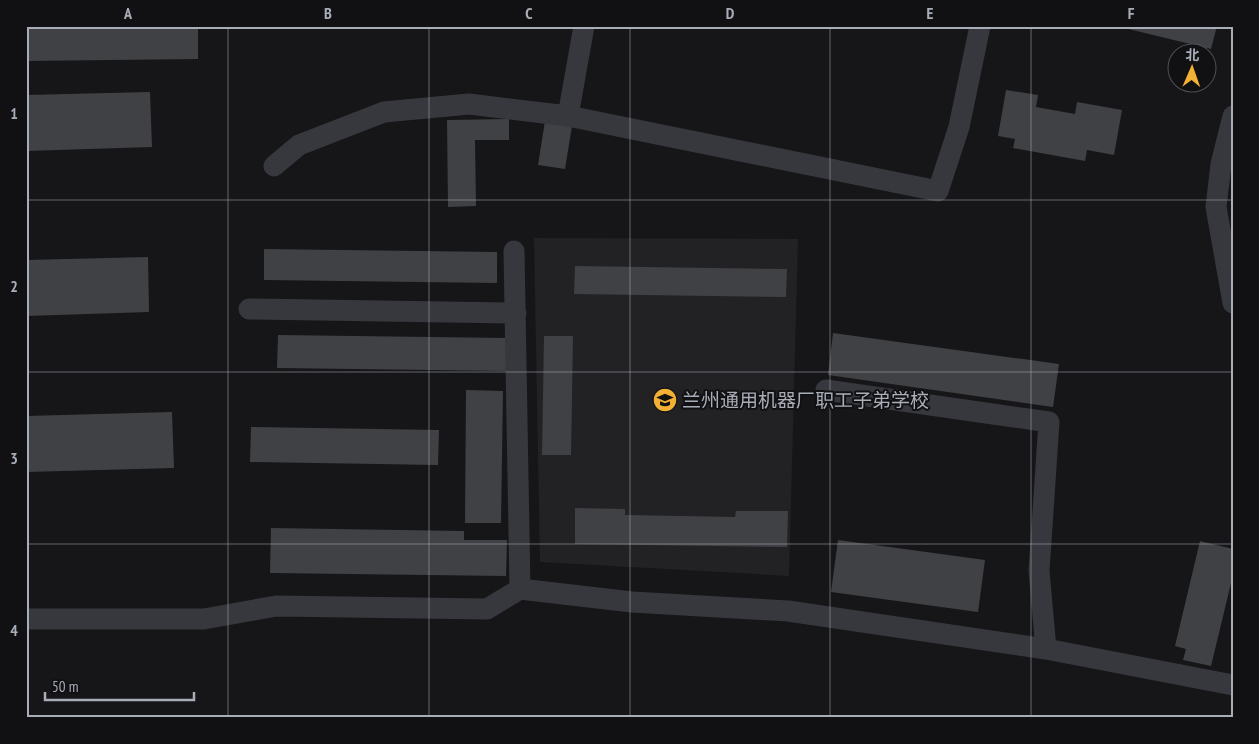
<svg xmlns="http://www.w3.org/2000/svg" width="1259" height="744" font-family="'PT Sans Narrow','Noto Sans SC',sans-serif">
<rect width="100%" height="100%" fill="#161618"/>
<path fill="#222225" d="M534 238 798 239 789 576 540 562Z"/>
<path fill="#404145" d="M26 26H198V59L26 61Z
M1116 26H1217L1211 49Z
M1006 90 1038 95 1036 107 1075 114 1077 102 1122 110 1114 155 1087 150 1085 161 1013 148 1015 139 998 136Z
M150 92 152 147 26 151V95Z
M509 119V140H475L476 206 448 207 447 120Z
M545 121 572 126 565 169 538 165Z
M264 249 497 252V283L264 280Z
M148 257 149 312 26 316V260Z
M575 266 787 269 786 297 574 294Z
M833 333 1059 364 1053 407 828 375Z
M278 335 507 338 506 371 277 368Z
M544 336H573L571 455H542Z
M466 390 503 391 501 523H465Z
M172 412 174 468 26 472V416Z
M251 427 439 430 438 465 250 462Z
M575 508 625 509V515L735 517 736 511H788L787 547 575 544Z
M271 528 464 531V540H507L506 576 270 573Z
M838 540 985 560 978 612 831 592Z
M1200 541 1233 549V575L1211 666 1183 660 1186 649 1175 646Z"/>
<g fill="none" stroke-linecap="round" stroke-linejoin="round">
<path stroke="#37383d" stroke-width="21" d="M584 26 568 116 938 191 959 127 980 26
M1233 116 1221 164 1216 207 1233 303
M274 166 299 145 384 112 469 104 568 116
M514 251 520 589 632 602 788 611 1046 649 1233 685
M249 309 516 313
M826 390 1049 422 1039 571 1046 649
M26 619H204L276 606 487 609 520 589"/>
</g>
<path fill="none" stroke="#a8adb8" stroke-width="1" stroke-opacity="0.55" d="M228 26V718M429 26V718M630 26V718M830 26V718M1031 26V718M26 200H1233M26 372H1233M26 544H1233"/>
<defs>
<g id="school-disc" transform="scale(1.25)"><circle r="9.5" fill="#f2b134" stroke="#111113"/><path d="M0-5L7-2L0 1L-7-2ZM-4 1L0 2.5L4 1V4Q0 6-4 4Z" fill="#111"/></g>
</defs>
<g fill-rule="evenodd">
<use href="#school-disc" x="665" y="400"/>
</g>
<g text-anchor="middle" stroke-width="4" stroke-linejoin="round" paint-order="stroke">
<g font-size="19" fill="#a8adb8" stroke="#111113" text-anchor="start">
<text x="682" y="407">兰州通用机器厂职工子弟学校</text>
</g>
</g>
<rect width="1259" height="744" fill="none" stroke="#111113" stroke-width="55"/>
<g transform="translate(1192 68) rotate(2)"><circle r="24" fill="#111113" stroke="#4d4f55"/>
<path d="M0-4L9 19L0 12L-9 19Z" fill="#f2b134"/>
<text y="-8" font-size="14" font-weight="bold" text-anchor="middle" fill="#a8adb8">北</text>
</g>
<path d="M45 692v8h149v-8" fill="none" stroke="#a8adb8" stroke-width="2.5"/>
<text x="52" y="692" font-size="15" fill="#a8adb8" stroke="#111113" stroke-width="4" paint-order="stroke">50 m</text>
<rect x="28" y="28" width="1204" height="688" fill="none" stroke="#a8adb8" stroke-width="2"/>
<g font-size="16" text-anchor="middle" font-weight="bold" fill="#a8adb8">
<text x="128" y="19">A</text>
<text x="328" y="19">B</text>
<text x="529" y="19">C</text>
<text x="730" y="19">D</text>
<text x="930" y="19">E</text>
<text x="1131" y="19">F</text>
<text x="14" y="119">1</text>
<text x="14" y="292">2</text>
<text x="14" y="464">3</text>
<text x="14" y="636">4</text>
</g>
</svg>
